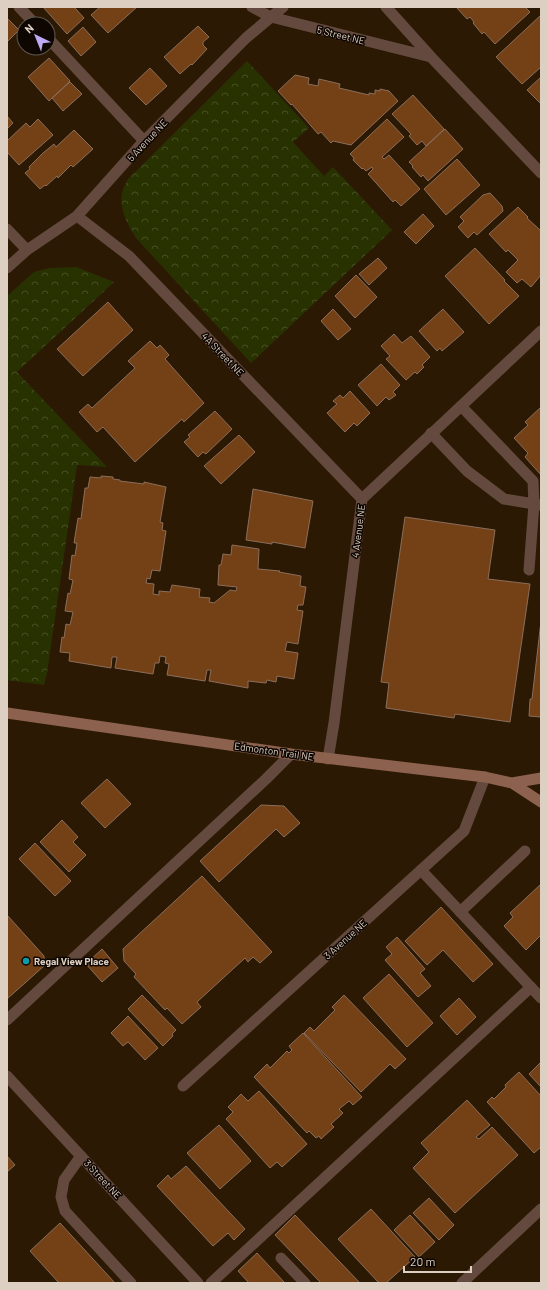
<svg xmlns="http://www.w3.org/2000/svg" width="548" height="1290" font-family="Barlow,sans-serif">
<defs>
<pattern id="park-crowns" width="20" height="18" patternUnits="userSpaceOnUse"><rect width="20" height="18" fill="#283201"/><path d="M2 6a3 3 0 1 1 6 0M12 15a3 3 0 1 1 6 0" fill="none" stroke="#474f24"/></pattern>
</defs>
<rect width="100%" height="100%" fill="#2c1904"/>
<path fill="url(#park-crowns)" d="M247 61 309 128 293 142 324 176 333 167 392 230 251 363 136 238C128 225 119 209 122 193 123 188 126 183 128 179Z
M76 267 114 282 17 372 107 467 77 465 47 673 44 685 7 680V296L34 272 50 268Z"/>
<path fill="#744016" stroke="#8b6e5b" d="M43 7H74L84 18 67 34Z
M100 7H137L108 33 91 15Z
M456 7H525L530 12 495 44 484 32 482 34 473 23 474 22 470 17 467 19Z
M541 15V67L522 84 496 57Z
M7 18 19 30 7 42Z
M198 26 209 37 203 42V45L207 49 192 65 191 64 180 74 164 57Z
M83 27 96 42 81 56 68 41Z
M49 58 70 81 49 101 28 77Z
M150 68 167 86 146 105 129 88Z
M295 75 309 78 308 84 318 86 319 79 340 84 339 88 369 95V93L375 94V90L380 91V89L389 91 398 101 351 145 333 141 331 143 321 132 318 134 292 104 291 105 278 91Z
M541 77V104L527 90Z
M70 82 82 94 63 111 52 98Z
M413 95 444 129 426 146 422 141 417 145 409 136 411 134 392 114Z
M7 116 13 123 7 129Z
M38 119 53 135 19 165 7 152V141L26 123 30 127Z
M387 119 404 137 382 157 384 159 389 155 420 189 401 206 395 200 393 202 368 174 373 169 372 167 366 171 363 168 362 169 353 160 354 158 350 154Z
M445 129 463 149 428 181 423 175 421 177 412 167 413 166 409 162Z
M74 130 93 149 73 167 71 165 58 178 57 176 46 186 45 185 40 189 25 173 30 169 29 167 43 153 54 144 56 147Z
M457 159 480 185 446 215 424 189Z
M490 193 502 206 503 211 477 235 474 232 468 238 458 227 464 221 460 217 483 195Z
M518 207 528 217 527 218 541 231V275L531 287 522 279 517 283 506 272 518 260 508 250 506 252 489 234Z
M423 214 434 226 416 244 404 232Z
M475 248 505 280 504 281 519 296 489 324 445 276Z
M378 258 387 268 369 285 359 274Z
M356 275 377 297 355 318 335 296Z
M108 302 133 330 83 376 57 349Z
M333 309 351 329 338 340 321 321Z
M443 309 464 332 442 351 440 348 437 351 419 331Z
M394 334 402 343 411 336 430 357 422 365 424 367 417 374 415 372 406 380 386 359 390 356 381 346Z
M150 341 157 348 160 345 169 355 165 359 204 403 184 422 182 419 135 462 103 427 97 432 79 412 88 404 92 408 135 368 128 361Z
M381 364 400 385 393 392 396 395 389 400 386 397 377 406 358 385Z
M350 391 370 413 357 426 354 423 345 432 327 413 337 404 333 401 340 395 343 398Z
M541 407V475L525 457 528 453 514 438 528 425 525 422Z
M215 411 232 429 206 454 203 452 198 457 184 442 190 437 188 435Z
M239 435 255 452 221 484 204 466Z
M101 476 113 477V479L120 480V481L144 484V482L166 487 160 522 163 523 162 530 166 531 160 571 152 570 150 579 147 578 146 583 154 584 153 594 159 595V591L170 592 172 585 200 589 199 597 210 598 209 602 214 603 230 590 236 591 237 587 218 585 219 565H221L223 554 231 555 232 545 259 549 258 569 280 571 279 572 301 576 300 586 306 587 303 605H298L297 610 303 611 298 644 287 642 285 651 298 653 294 679 277 676 276 682 267 680 266 683 248 681V688L209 681 211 670H207L205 681 167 675 169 664 165 663 166 657 160 656 159 663H155L153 674 115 668 117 657H112L111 668 69 661 70 653 60 652 62 637 64 638 66 624 70 625 73 612 65 611 68 593 70 594 73 580 69 579 72 555 75 556 77 543H74L78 518 81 519 85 488H88L90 477 101 478Z
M253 489 313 501 305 548 272 542V544L246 540Z
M405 517 495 530 488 579 530 584 510 722 455 714 454 718 386 708 389 683 381 682Z
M541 621V717L529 716 530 700V699H532Z
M107 779 131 804 105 828 81 803Z
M261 805 284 806 300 823 284 837 276 829 219 882 200 861Z
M62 820 78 837 73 842 86 855 69 872 40 842Z
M35 843 71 881 55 896 19 859Z
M202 876 272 952 260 963 253 957 248 962 245 958 197 1002 201 1007 182 1024 167 1008 165 1010 134 977 136 974 124 961 123 949Z
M541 884V935L526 950 504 926 513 917 510 913Z
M441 907 493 964 473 982 443 950 427 965 405 941Z
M7 915 44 956V966L7 999Z
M397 937 425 969 420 973 431 986 418 997 385 960 392 954 386 947Z
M102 949 118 968 102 982 86 964Z
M389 974 433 1023 407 1047 363 998Z
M142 995 176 1030 172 1034 173 1036 163 1046 128 1009Z
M344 995 406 1059 395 1069 390 1064 361 1092 304 1033 310 1027 314 1031 335 1010 332 1007Z
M459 998 476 1017 457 1035 440 1016Z
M128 1016 158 1048 145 1060 128 1042 123 1046 111 1033Z
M303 1033 362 1097 353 1105 349 1101 339 1109 343 1113 331 1124 334 1127 321 1139 319 1136 316 1138 309 1131 307 1133 254 1077 267 1064 270 1068 287 1051 289 1053 292 1050 289 1046Z
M541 1062V1087L529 1074Z
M519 1072 541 1096V1147L534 1153 487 1102 492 1097 494 1099 506 1087 505 1085Z
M259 1091 307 1144 282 1167 277 1162 270 1168 226 1119 233 1112 228 1107 241 1094 248 1101Z
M467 1100 490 1125 476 1137 479 1139 492 1127 518 1155 455 1213 413 1168 429 1152 421 1143Z
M219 1125 251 1161 220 1189 187 1153Z
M7 1156 15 1165 7 1172Z
M186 1166 245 1229 234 1240 228 1233 213 1246 157 1186 168 1175 171 1179Z
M429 1198 454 1225 439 1240 413 1213Z
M371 1209 415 1257 386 1283H379L338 1239Z
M295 1215 360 1283H321L275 1235Z
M410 1215 435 1242 419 1257 394 1230Z
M60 1223 115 1283H59L30 1251Z
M257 1253 285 1283H249L238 1271Z"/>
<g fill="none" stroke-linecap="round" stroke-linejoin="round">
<path stroke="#644a3e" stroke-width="11" d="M19 7 35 24
M48 38 144 141
M461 406 533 481 534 504 529 570
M431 433 467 471 504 499 540 505
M421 870 541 998
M460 912 525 851
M7 1020 266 779 291 754
M81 1156 64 1180 61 1197 65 1211 131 1283
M281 1258 305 1283
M211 1283 531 987"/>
<path stroke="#644a3e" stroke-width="11" d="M252 7 271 17 431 57 541 173
M386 7 431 57
M77 216 129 256 362 499
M7 229 27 250
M7 268 27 250 77 216 144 141 246 38 283 7
M328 759 334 723 362 499 541 331
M7 1076 198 1283
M183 1086 464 831 485 777
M462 1283 541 1209"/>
<path stroke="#8c624f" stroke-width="11" d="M7 713 291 754 485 777 512 783 541 778
M512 783 541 802"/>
</g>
<circle fill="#0f9aa8" stroke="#0e0601" stroke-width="1.5" cx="26" cy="961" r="4"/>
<g text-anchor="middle" stroke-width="3" stroke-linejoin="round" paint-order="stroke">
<g font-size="10" fill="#ddd0c3" stroke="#0e0601">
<text transform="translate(341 35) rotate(14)" y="4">5 Street NE</text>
<text transform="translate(147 140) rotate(-47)" y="4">5 Avenue NE</text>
<text transform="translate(223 354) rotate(46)" y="4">4A Street NE</text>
<text transform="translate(358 531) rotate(-83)" y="4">4 Avenue NE</text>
<text transform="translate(274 751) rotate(8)" y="4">Edmonton Trail NE</text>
<text transform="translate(345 939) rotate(-42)" y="4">3 Avenue NE</text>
<text transform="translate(103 1179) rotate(47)" y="4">3 Street NE</text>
</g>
<g font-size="10" font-weight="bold" fill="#ddd0c3" stroke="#0e0601" text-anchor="start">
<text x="34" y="965">Regal View Place</text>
</g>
</g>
<rect width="548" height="1290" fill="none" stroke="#ddd0c3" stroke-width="16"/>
<g transform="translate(36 36) rotate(317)"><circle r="19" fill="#0e0601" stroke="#61574f"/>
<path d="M0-3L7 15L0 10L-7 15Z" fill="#bda9f5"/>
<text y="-6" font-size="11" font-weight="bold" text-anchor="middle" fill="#ddd0c3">N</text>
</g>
<path d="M404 1266v6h67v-6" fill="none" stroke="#ddd0c3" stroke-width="2"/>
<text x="410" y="1266" font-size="12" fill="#ddd0c3" stroke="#0e0601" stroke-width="3" paint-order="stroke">20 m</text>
</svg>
